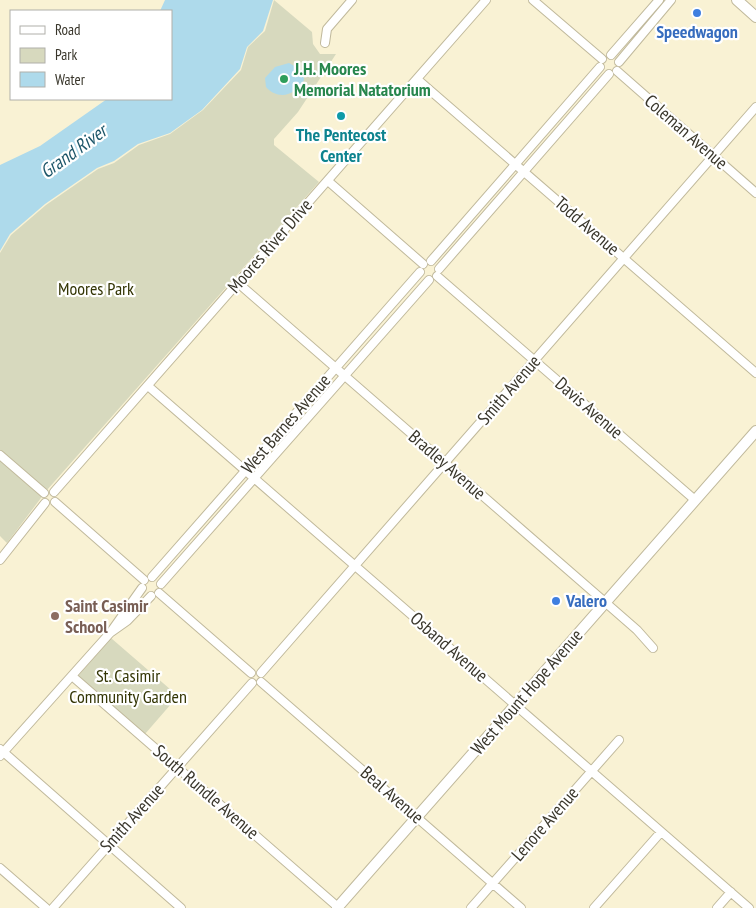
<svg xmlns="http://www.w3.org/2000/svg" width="756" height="908" font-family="'PT Sans Narrow',sans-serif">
<rect width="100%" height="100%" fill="#f9f2d4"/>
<path fill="#d7d9be" d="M274 0 312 32 313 44 320 54H336L298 112 274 139V145L319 182 47 490 7 543 0 536V253L11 235 46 205 98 169 114 163 139 145 170 134 203 110 241 70 248 47 265 31Z
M111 638 178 696 145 734 78 676Z"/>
<path fill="#aedaeb" d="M165 0H273L263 31 247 47 240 69 202 110 170 133 138 144 114 161 97 168 45 204 10 234 0 251V165L40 146 107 99H171V11H160Z
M289 63 303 71 304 80C297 95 278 101 266 87L265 78 275 67Z"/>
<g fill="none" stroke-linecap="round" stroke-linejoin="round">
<g stroke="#c0b99c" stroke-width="10">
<path id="minor" d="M533 0 602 59
M325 43 327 29 352 0
M611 55 659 0
M619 62 671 0
M617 71 756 193
M417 79 756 373
M328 181 423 264
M431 261 600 67
M439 269 609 74
M437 276 695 500
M238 283 598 596 637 630 653 648
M148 386 749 908
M0 455 44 493
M54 492 486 0
M55 502 144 580
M0 560 45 503
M152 577 420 272
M161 584 429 280
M142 588 110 633 127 621 151 596
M159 593 251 673
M261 673 756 107
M72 676 339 908
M261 682 521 908
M0 749 181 908
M0 756 110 633
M0 868 46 908
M53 908 252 683
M471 908 619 740
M594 908 661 832
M717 908 731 892"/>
</g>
<g stroke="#c0b99c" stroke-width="12">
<path id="tertiary" d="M737 0 756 17
M337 908 756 431"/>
</g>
<use href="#minor" stroke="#fff" stroke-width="8"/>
<use href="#tertiary" stroke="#fff" stroke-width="10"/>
</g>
<g fill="#3f7fe0" stroke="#fff" stroke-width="2">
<circle cx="697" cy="13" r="5"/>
<circle cx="556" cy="601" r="5"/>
</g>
<circle fill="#2e9e5b" stroke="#fff" stroke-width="2" cx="284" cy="79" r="5"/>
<circle fill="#0f9aa8" stroke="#fff" stroke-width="2" cx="341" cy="116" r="5"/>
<circle fill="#8d6e63" stroke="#fff" stroke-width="2" cx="55" cy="616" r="5"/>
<g text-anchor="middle" stroke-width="4.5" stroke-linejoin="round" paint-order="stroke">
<g font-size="18" font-weight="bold" fill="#366cbe" stroke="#fff">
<text x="697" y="38">Speedwagon</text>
<text x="566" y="607" text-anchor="start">Valero</text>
</g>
<g font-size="18" font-weight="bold" fill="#27864d" stroke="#fff" text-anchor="start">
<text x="294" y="75">J.H. Moores<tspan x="294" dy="21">Memorial Natatorium</tspan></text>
</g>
<g font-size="18" fill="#39362b" stroke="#fff">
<text transform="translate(686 132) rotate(41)" y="6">Coleman Avenue</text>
<text transform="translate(587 226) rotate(41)" y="6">Todd Avenue</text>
<text transform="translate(270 246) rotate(-49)" y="6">Moores River Drive</text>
<text transform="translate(509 390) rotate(-49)" y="6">Smith Avenue</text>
<text transform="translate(589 408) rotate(41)" y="6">Davis Avenue</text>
<text transform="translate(286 424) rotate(-49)" y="6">West Barnes Avenue</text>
<text transform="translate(447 465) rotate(41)" y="6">Bradley Avenue</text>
<text transform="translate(449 647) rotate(41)" y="6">Osband Avenue</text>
<text transform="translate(527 692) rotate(-49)" y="6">West Mount Hope Avenue</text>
<text transform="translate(206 792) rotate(41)" y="6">South Rundle Avenue</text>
<text transform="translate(392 795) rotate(41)" y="6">Beal Avenue</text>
<text transform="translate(132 818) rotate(-48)" y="6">Smith Avenue</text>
<text transform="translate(545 824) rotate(-49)" y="6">Lenore Avenue</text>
</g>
<g font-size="18" font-weight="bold" fill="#0d838f" stroke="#fff">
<text x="341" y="141">The Pentecost<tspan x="341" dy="21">Center</tspan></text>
</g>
<g font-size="18" fill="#333505" stroke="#fff">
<text x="96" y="295">Moores Park</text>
<text x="128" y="682">St. Casimir<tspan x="128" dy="21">Community Garden</tspan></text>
</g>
<g font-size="18" font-weight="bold" fill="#785e54" stroke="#fff" text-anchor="start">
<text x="65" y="612">Saint Casimir<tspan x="65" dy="21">School</tspan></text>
</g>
<g font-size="19" font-style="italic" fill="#1d5669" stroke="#fff">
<text transform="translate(73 151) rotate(-36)" y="7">Grand River</text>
</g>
</g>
<rect x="10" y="10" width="162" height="90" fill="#ffffff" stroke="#b0afaa"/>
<rect x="20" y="26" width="25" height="8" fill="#ffffff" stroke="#b0afaa"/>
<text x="55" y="35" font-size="15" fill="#39362b">Road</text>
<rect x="20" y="48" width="25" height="15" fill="#d7d9be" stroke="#b0afaa"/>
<text x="55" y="60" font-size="15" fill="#39362b">Park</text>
<rect x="20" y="72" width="25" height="15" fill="#aedaeb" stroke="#b0afaa"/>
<text x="55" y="85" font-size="15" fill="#39362b">Water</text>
</svg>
